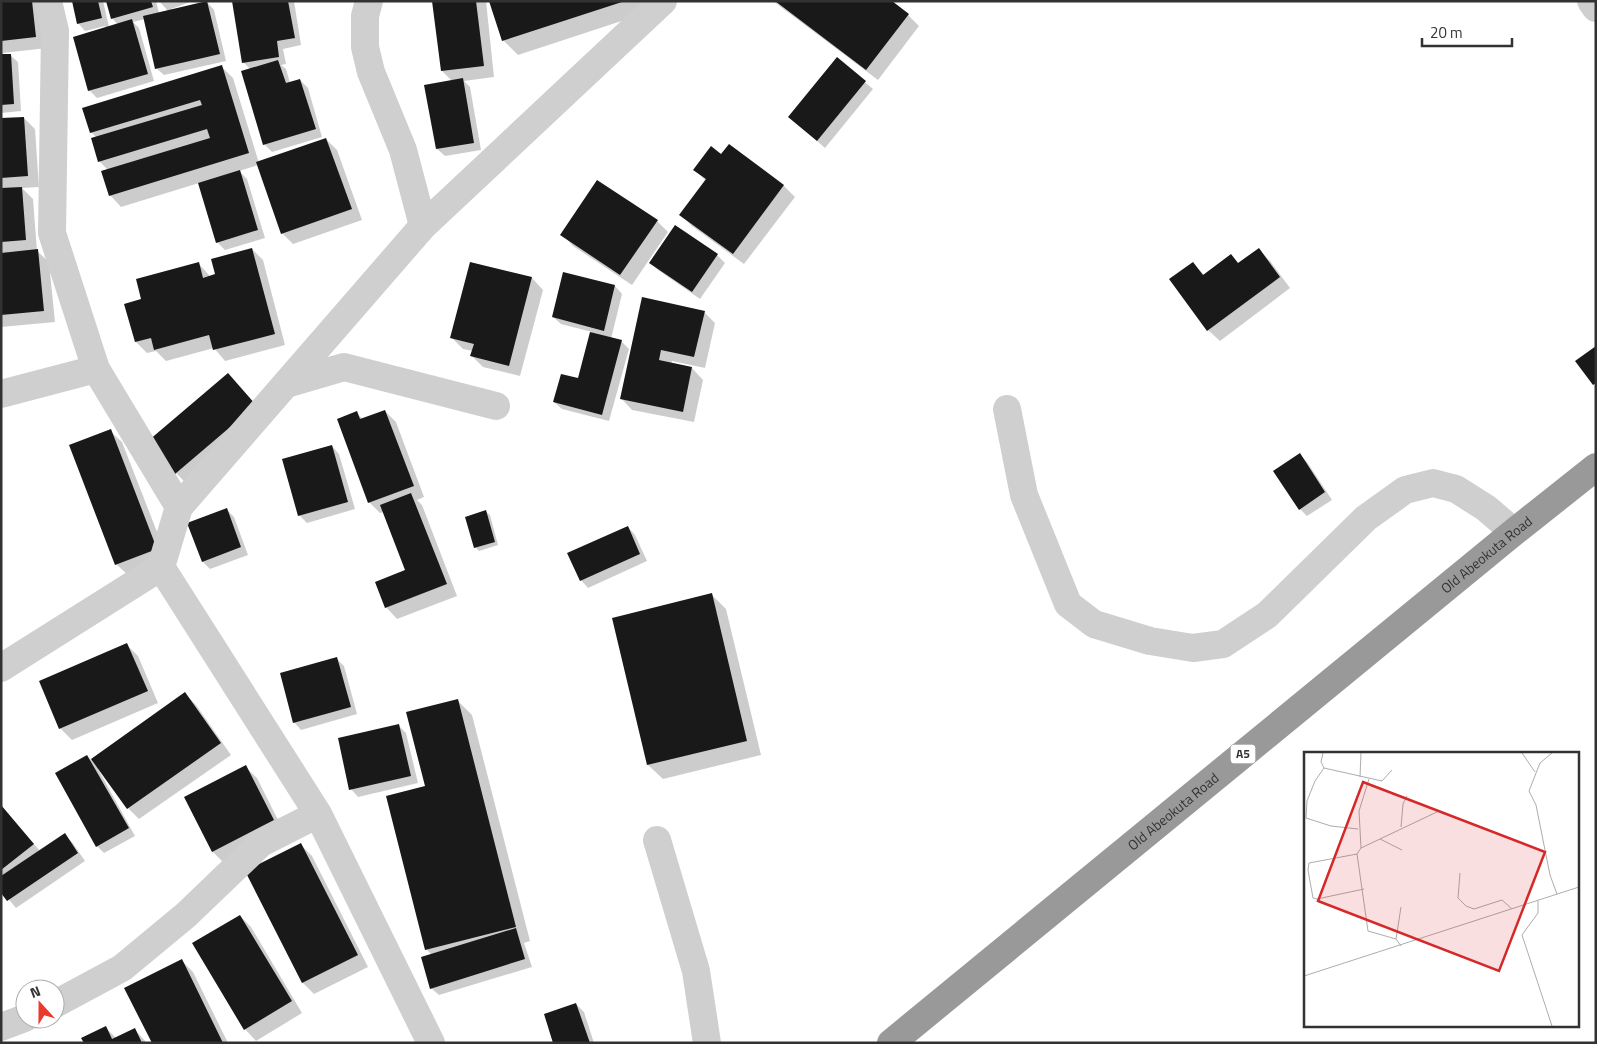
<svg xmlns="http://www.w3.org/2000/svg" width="1597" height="1044" font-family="'Titillium Web',sans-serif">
<rect width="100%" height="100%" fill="#fff"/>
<path fill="#0003" d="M1 1H41L47 48 3 53V55H10L18 62 21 111 1 113Z
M73 1H103L109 27 118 25 112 18 107 1H156L159 13 168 11 159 1H193L171 9 172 10 207 2 214 10 226 61 164 75 156 68 145 19 133 22 139 28 154 81 97 98 89 90 106 28 105 26 85 31 78 23Z
M233 1H294L301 45 283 49 286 64 281 65 286 69 290 83 300 80 308 88 322 137 272 152 264 144 251 70 243 62Z
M433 1H486L494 77 464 81 470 87 481 150 445 156 437 149 452 81 442 71Z
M490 1H649L652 11 518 55 503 40Z
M773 1H890L908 15 919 26 878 80Z
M837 59 873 89 825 148 790 117Z
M222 67 233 78 259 163 326 139 337 150 362 220 293 244 282 233 258 165 239 171 247 179 265 238 225 250 217 242 199 183 121 207 110 195 109 171 99 161 97 138 91 132Z
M24 118 35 129 39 187 22 188 33 199 37 251 49 262 55 322 1 327V120Z
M729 146 784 186 795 197 744 264 692 226 681 215 706 181 695 170 722 156Z
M657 221 668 232 632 285 573 246 562 234Z
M675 226 717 255 725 263 700 299 658 270 651 263Z
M252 249 263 260 285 345 225 361 214 348 166 361 156 351 147 353 136 342 126 305 142 300 198 263 209 275 210 277 217 275Z
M1259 250 1270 261 1290 288 1220 341 1208 330 1193 263 1205 276 1239 264Z
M471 263 532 278 543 290 520 376 483 367 472 356 473 351 463 349 451 337Z
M564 273 615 286 622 294 611 339 621 341 629 349 609 421 562 409 554 402 578 380 592 332 561 324 553 317Z
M643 299 704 312 715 323 705 368 672 361 671 364 692 368 703 380 694 422 632 410 621 398Z
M228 374 266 417 187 484 176 473Z
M385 411 396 422 424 497 417 500 422 505 457 596 397 619 386 607 407 571 384 512 380 513 369 502 356 413 363 419Z
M110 431 122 442 168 560 128 575 116 564Z
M332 446 339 454 355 509 307 523 299 515Z
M1300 455 1307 462 1332 500 1307 516 1300 509Z
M226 509 234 517 248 555 210 569 203 562Z
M486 512 490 515 498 545 479 551 475 547Z
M628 527 635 535 647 561 588 588 581 580Z
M711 594 726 609 761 755 663 779 648 765Z
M127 645 138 656 158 703 72 740 60 728 40 682Z
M337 659 344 666 357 714 301 730 294 722Z
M185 694 196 705 231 755 139 819 128 808 99 768 98 769 135 836 104 853 97 846 87 756 91 760Z
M457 700 472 715 530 941 524 943 532 967 439 995 431 988 432 955 426 949V786Z
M398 725 406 733 418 783 358 797 351 789Z
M245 767 257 778 284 832 224 863 213 852Z
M1 806 40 851 64 835 72 842 85 861 16 908 1 890Z
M301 845 312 856 368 967 314 994 303 983Z
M240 916 251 927 302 1013 256 1041 245 1029Z
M182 961 193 972 228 1043H153Z
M576 1004 584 1012 594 1043H555Z
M106 1028 116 1038 134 1029 147 1043H85Z"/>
<path fill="#191919" d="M1 1H32L36 37 1 41Z
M72 1H98L102 18 77 24Z
M106 1H151L153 7 111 19Z
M207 1 220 54 155 69 143 16Z
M232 1H288L295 38 277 41 279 57 242 63Z
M432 1H476L484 66 441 71Z
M489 1H622V2L502 41Z
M775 1H892L909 14 866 70Z
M132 19 148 74 88 91 73 37Z
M1 54H11L14 104 1 105Z
M837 57 866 81 817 141 788 117Z
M278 60 286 83 300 79 316 129 263 145 241 71Z
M222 65 249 153 109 196 101 171 210 138 207 129 98 162 91 138 202 105 200 100 90 133 82 108Z
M463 78 474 143 436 149 424 85Z
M24 117 28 176 1 178V118Z
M326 138 352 209 281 234 256 162Z
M729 144 784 185 733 254 679 215 706 179 693 170 711 146 721 154Z
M240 170 258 230 216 243 198 183Z
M597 180 658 220 620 275 560 235Z
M22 187 26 240 1 242V188Z
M675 225 718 254 692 292 649 263Z
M252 248 275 334 213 350 209 335 154 350 151 338 135 342 124 304 141 299 136 279 199 262 203 278 215 274 211 259Z
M1259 248 1280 277 1207 331 1169 279 1193 262 1203 275 1231 254 1238 263Z
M38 249 44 311 1 315V253Z
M470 262 532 277 509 366 470 356 474 344 450 338Z
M563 272 615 285 604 331 552 317Z
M642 297 705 311 694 357 661 350 659 360 692 367 683 412 620 399Z
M590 332 622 340 602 415 553 402 561 374 578 378Z
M1596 346V383L1593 385 1575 361Z
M228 373 256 405 175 474 148 441Z
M385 410 414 486 368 503 337 419 357 411 360 419Z
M111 429 157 549 115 565 69 445Z
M332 445 348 502 298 516 282 459Z
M1300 453 1325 492 1299 510 1273 471Z
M411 493 447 584 385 608 375 582 405 570 380 505Z
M227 508 241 547 202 562 187 523Z
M486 510 495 542 474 548 465 517Z
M628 526 640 554 580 581 567 553Z
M712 593 747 741 647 765 612 618Z
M127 643 148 691 59 729 39 681Z
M337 657 351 707 293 723 280 673Z
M185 692 221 743 127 809 91 759Z
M458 699 516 927 425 950 386 796 425 786 406 712Z
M399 724 411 776 349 790 338 738Z
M87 755 129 828 96 847 55 773Z
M246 765 274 820 212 852 184 797Z
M1 805 34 844 1 870Z
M65 833 78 853 7 901 1 893V876Z
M301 843 358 955 302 983 245 871Z
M240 915 292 1001 244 1030 192 943Z
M516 928 525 959 430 989 421 957Z
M182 959 223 1043H152L124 988Z
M576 1003 590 1043H553L544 1014Z
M106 1026 112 1039 135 1028 142 1043H84L81 1038Z"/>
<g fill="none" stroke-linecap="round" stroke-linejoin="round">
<path stroke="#cfcfcf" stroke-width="28" d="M48 1 55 31 52 233 96 369 179 507 161 567 318 814 431 1043
M369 1 365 16V47L371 72 403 150 423 226
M1591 1 1596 8
M286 384 344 367 496 406
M1 394 96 369
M1007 409 1024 495 1068 604 1094 624 1150 641 1193 648 1223 644 1267 615 1366 518 1405 490 1433 483 1456 489 1486 508 1514 532
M179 507 423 226 663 1
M1 668 161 567
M657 840 696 971 707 1043
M55 1004 122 968 186 915 261 843 318 814
M1 1027 25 1018"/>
<path stroke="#999" stroke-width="28" id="s1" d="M891 1043 1514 532 1596 467"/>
</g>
<g text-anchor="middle" stroke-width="5" stroke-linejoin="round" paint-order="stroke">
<rect fill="#fff" stroke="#707070" stroke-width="1" x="1230.5" y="744.5" width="25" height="19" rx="4"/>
<g font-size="12" font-weight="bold" fill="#323232">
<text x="1243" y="758">A5</text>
</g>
<g font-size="14" fill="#323232" stroke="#fff">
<text dy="5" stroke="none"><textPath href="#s1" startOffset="770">Old Abeokuta Road</textPath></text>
<text dy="5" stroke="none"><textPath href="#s1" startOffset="365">Old Abeokuta Road</textPath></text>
</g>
</g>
<g transform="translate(1304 752)">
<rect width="275" height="275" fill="#fff"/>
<path fill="none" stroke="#adadad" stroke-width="1" d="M19 1 17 10 20 16 11 29 3 49 2 66 27 74 54 77M218 1 231 20M248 1 236 11 225 39 232 53 246 123 253 142M20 16 78 29 88 18M56 25 57 1M65 27 55 59 57 96 53 102 64 179 92 187 97 194M97 75 99 52 103 44M76 87 98 98M57 96 135 59M53 102 5 111 4 118 9 146 13 147 60 137M156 121 154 146 162 154 170 157 198 148 208 157M234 149V161L218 183 248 274M92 187 97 155M0 224 275 135"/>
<path fill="#d62828" fill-opacity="0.15" stroke="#d62828" stroke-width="2.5" d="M59 30 241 100 195 219 14 149Z"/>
<rect width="275" height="275" fill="none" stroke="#323232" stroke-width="2.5"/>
</g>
<rect width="1597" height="1044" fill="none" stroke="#323232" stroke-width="5"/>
<g transform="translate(40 1004) rotate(339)"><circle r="24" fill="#ffffff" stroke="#adadad"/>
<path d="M0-4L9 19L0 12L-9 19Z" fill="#ec3930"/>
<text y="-8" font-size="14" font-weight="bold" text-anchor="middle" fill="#323232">N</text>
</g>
<path d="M1422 38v8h90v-8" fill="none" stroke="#323232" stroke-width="2.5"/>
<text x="1430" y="38" font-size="15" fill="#323232" stroke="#ffffff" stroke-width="4" paint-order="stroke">20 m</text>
</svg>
